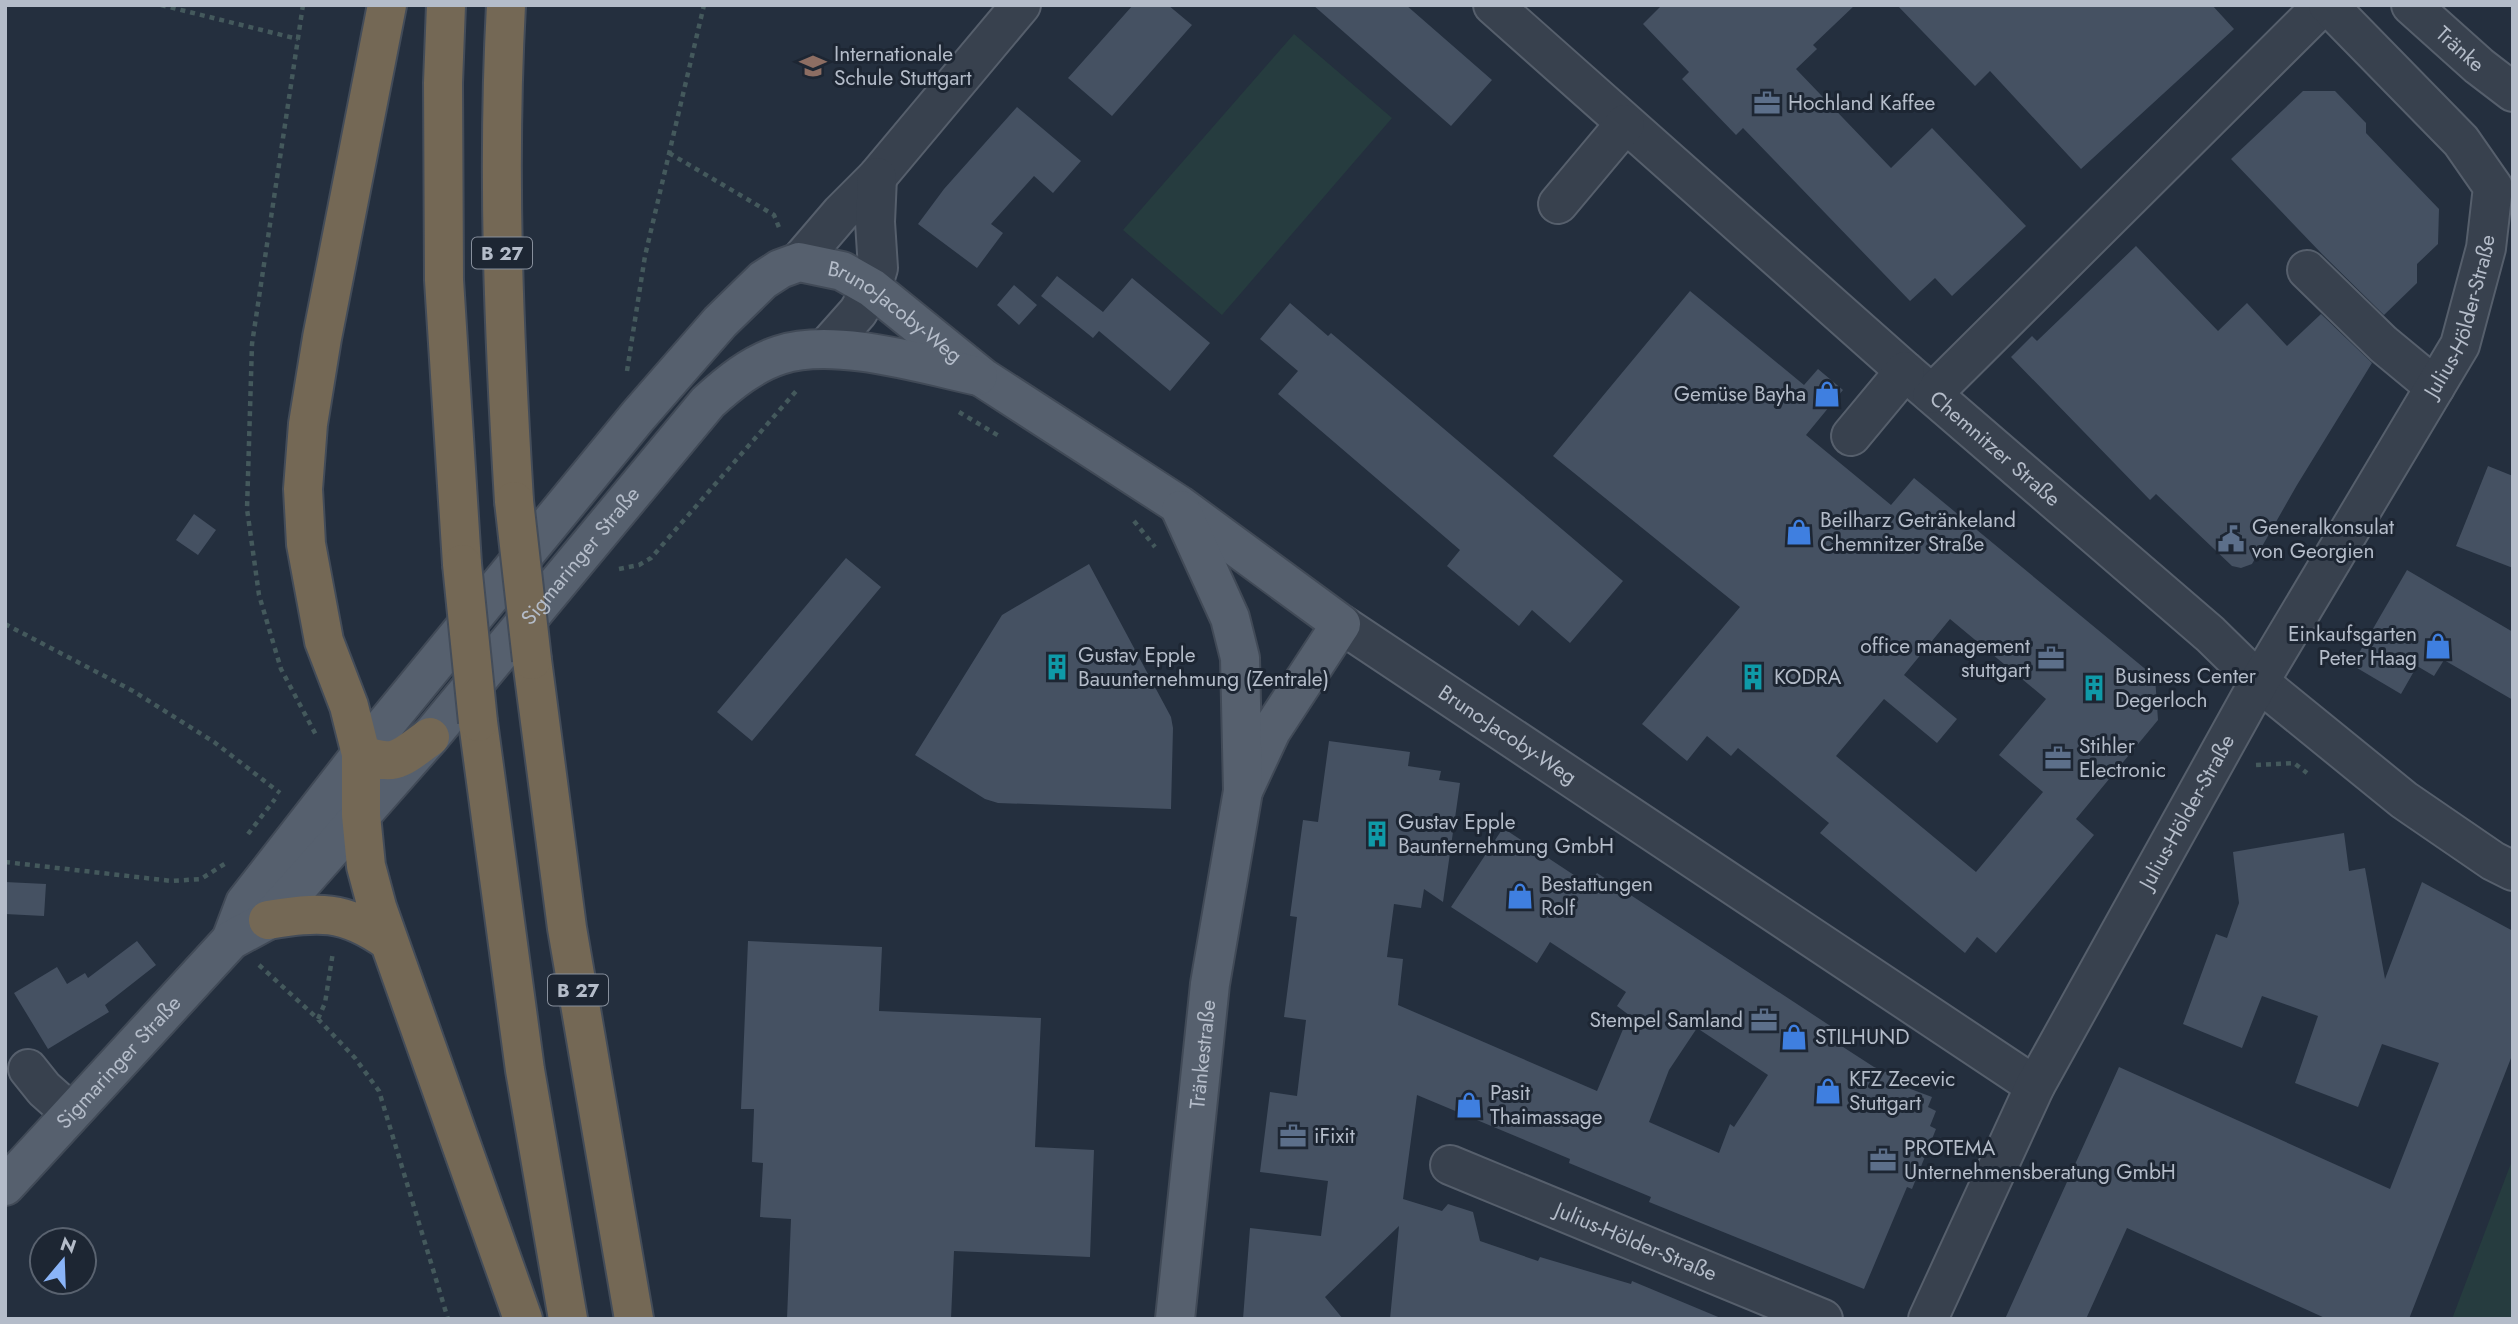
<svg xmlns="http://www.w3.org/2000/svg" width="2518" height="1324" font-family="Jost,sans-serif">
<rect width="100%" height="100%" fill="#242f3e"/>
<path fill="#263c3f" d="M1294 34 1392 118 1222 315 1123 230Z
M2513 1158V1319H2452Z"/>
<path fill="#455162" fill-rule="evenodd" d="M1133 5H1168L1192 25 1112 116 1068 78Z
M1313 5H1406L1492 80 1451 126Z
M1662 5H1855L1813 45 1817 49 1796 69 1891 168 1932 128 2026 226 1952 296 1935 278 1910 301 1743 128 1736 135 1682 79 1689 72 1643 24Z
M1897 5H2212L2234 29 2081 169 1990 71 1975 86Z
M2303 91H2335L2366 123V133L2439 209 2438 244 2417 264V283L2384 315 2322 254 2231 159Z
M1017 107 1081 161 1053 193 1034 176 991 224 1003 233 977 268 918 224 944 189Z
M2136 246 2218 331 2247 303 2287 346 2321 314 2372 363 2297 485 2252 564 2241 568 2232 566 2156 494 2150 500 2011 357 2032 336 2037 341Z
M1057 276 1103 312 1132 278 1210 343 1170 391 1099 331 1093 338 1041 296Z
M1014 285 1037 305 1019 325 997 305Z
M1690 291 1804 385 1818 369 1843 390 1806 435 1891 505 1914 478 2155 677 2158 720 2076 819 2094 835 1996 953 1977 937 1965 953 1820 833 1829 823 1738 748 1731 756 1707 736 1687 761 1642 724 1740 607 1553 456ZM1950 619 2046 699 1999 755 2043 792 1976 872 1836 756 1884 699 1937 743 1957 719 1904 675Z
M1290 303 1328 336 1331 333 1623 581 1570 643 1532 610 1519 626 1447 566 1460 550 1278 394 1298 371 1260 339Z
M2488 466 2513 476V568L2456 546Z
M194 514 216 530 198 555 176 540Z
M846 558 881 587 752 741 717 712Z
M1089 564 1171 717 1173 728 1171 809 998 803 985 799 915 755 1002 615Z
M2407 570 2513 632V700L2444 660 2434 676 2417 666 2401 694 2352 665Z
M1329 741 1410 752 1408 766 1441 771 1439 780 1460 783 1443 902 1424 889 1421 908 1394 904 1387 957 1403 959 1398 1005 1597 1091 1629 1015 1617 1006 1626 992 1550 942 1537 963 1451 907 1503 828 1589 885 1597 873 1832 1027 1826 1036 1874 1067 1910 1082 1908 1088 1932 1097 1928 1107 1936 1111 1930 1126 1936 1129 1912 1189 1907 1187 1864 1289 1649 1202 1651 1197 1569 1163 1570 1159 1417 1095 1403 1199 1442 1211 1448 1204 1473 1212 1480 1241 1538 1261 1540 1257 1631 1284 1632 1281 1723 1319H1390L1399 1226 1325 1297 1343 1319H1243L1250 1228 1321 1236 1328 1181 1260 1172 1270 1092 1297 1096 1306 1020 1284 1017 1297 917 1290 916 1303 820 1318 822ZM1697 1028 1768 1075 1734 1127 1730 1124 1719 1153 1649 1122 1669 1070Z
M2344 833 2349 871 2365 868 2385 979 2422 882 2513 931V1053L2409 1319H2327L2127 1228 2086 1319H2005L2119 1067 2390 1189 2439 1063 2382 1044 2358 1107 2295 1083 2318 1016 2262 996 2242 1048 2183 1024 2216 934 2227 938 2239 903 2233 852Z
M5 882 46 884 44 916 5 914Z
M137 941 156 965 105 1005 109 1012 48 1049 14 993 57 967 67 984 85 973 88 978Z
M748 941 882 947 879 1011 1041 1018 1035 1147 1094 1150 1090 1257 954 1251 951 1319H787L791 1219 760 1217 763 1163 752 1162 754 1109H741Z"/>
<g fill="none" stroke-linecap="round" stroke-linejoin="round">
<g stroke="#565f6c" stroke-width="42">
<g id="minor">
<path id="s1" d="M1493 5 1905 371 2210 634 2259 682 2404 800 2493 861 2513 871"/>
<path id="s2" d="M2411 5 2479 66 2513 92"/>
<path d="M1558 204 1625 124"/>
<path d="M799 262 841 213 877 177 1021 5"/>
<path d="M2307 270 2383 344 2435 387"/>
<path d="M826 348 858 312 872 288 878 268 875 222 877 177"/>
<path d="M1932 394 2323 5"/>
<path d="M1851 436 1905 371"/>
<path id="s3" d="M1341 624 2035 1086"/>
<path d="M28 1069 44 1089 71 1113"/>
<path id="s4" d="M1450 1165 1823 1319"/>
<path id="s5" d="M1928 1319 2035 1086 2259 682 2460 345 2486 248 2493 187 2461 141 2328 5"/>
</g>
</g>
<g stroke="#414a57" stroke-width="42">
<g id="major">
<path id="s6" d="M231 940 245 903 361 754 638 416 720 322 763 280 780 269 799 262 842 271 872 288 983 378 1179 505 1341 624 1271 731 1243 791"/>
<path id="s7" d="M5 1186 231 940 268 920 305 879 430 737 708 402C729 383 752 364 780 355 834 337 923 364 978 376"/>
<path id="s8" d="M1175 1319 1210 984 1243 791 1240 658 1230 618 1181 510"/>
</g>
</g>
<g stroke="#434c59" stroke-width="42">
<path id="highway" d="M387 5 322 338 308 424 303 489 306 544 324 641 349 706 361 754V815L366 866 377 907 523 1319
M446 5 443 83 444 280 462 564
M506 5C497 171 504 336 514 501
M532 660 567 928 634 1319
M478 722 525 1070 568 1319
M361 754C396 768 402 757 430 737
M268 920C319 912 343 909 388 941"/>
</g>
<path stroke="#44595c" stroke-width="4.5" stroke-dasharray="5 5" stroke-linecap="butt" d="M161 5 298 39
M303 5 252 344 247 509 259 595 281 669 316 735
M669 153 774 215 780 230
M627 371 645 256 704 5
M959 412 999 436
M1134 521 1155 547
M619 569 639 565 651 558 797 390
M5 624 133 691 214 742 280 793
M2256 765 2294 763 2307 773
M248 834 275 799
M5 862 172 881 201 879 226 863
M259 965 318 1019 355 1058 379 1091 448 1319
M318 1019 325 1003 333 952"/>
<use href="#minor" stroke="#38414e" stroke-width="38"/>
<use href="#major" stroke="#56606e" stroke-width="38"/>
<use href="#highway" stroke="#746855" stroke-width="38"/>
<g stroke="#434c59" stroke-width="42" stroke-linecap="butt">
<path id="highway-bridge" d="M514 501 532 660
M462 564 478 722"/>
</g>
<use href="#highway-bridge" stroke="#746855" stroke-width="38"/>
</g>
<defs>
<g id="school-bare" transform="scale(2.1)"><path d="M0-5L7-2L0 1L-7-2ZM-4 1L0 2.5L4 1V4Q0 6-4 4Z" fill="#8d6e63" stroke="#1d2633" stroke-width="2.5" paint-order="stroke"/></g>
<g id="office-bare" transform="scale(2.1)"><path d="M-6-3h4V-5.5h4V-3h4V5H-6ZM-1-4.5V-3h2v-1.5ZM-6 0V1H6V0Z" fill="#5c6f8a" stroke="#1d2633" stroke-width="2.5" paint-order="stroke"/></g>
<g id="shop-bare" transform="scale(2.1)"><path d="M-5-2.5h2.3a2.7 3.5 0 0 1 5.4 0H5L5.5 6h-11ZM-1.5-2.5h3a1.5 2.3 0 0 0-3 0Z" fill="#3f7fe0" stroke="#1d2633" stroke-width="2.5" paint-order="stroke"/></g>
<g id="civic-bare" transform="scale(2.1)"><path d="M-.6-6.5H3V-4.5H.6V-3L4-1V1h2V6H-6V1h2V-1L-.6-3ZM-1.2 2.5V6h2.4V2.5Z" fill="#5c6f8a" stroke="#1d2633" stroke-width="2.5" paint-order="stroke"/></g>
<g id="building-bare" transform="scale(2.1)"><path d="M-4-6H4V6H1V3H-1V6H-4ZM-2.5-4.3h1.7v1.8h-1.7ZM.8-4.3h1.7v1.8H.8ZM-2.5-1h1.7V.8h-1.7ZM.8-1h1.7V.8H.8Z" fill="#0f9aa8" stroke="#1d2633" stroke-width="2.5" paint-order="stroke"/></g>
</defs>
<g fill-rule="evenodd">
<use href="#school-bare" x="813" y="66"/>
<use href="#office-bare" x="1767" y="103"/>
<use href="#shop-bare" x="1827" y="394"/>
<use href="#shop-bare" x="1799" y="532"/>
<use href="#civic-bare" x="2231" y="539"/>
<use href="#shop-bare" x="2438" y="646"/>
<use href="#office-bare" x="2051" y="658"/>
<use href="#building-bare" x="1057" y="667"/>
<use href="#building-bare" x="1753" y="677"/>
<use href="#building-bare" x="2094" y="688"/>
<use href="#office-bare" x="2058" y="758"/>
<use href="#building-bare" x="1377" y="834"/>
<use href="#shop-bare" x="1520" y="896"/>
<use href="#office-bare" x="1764" y="1020"/>
<use href="#shop-bare" x="1794" y="1037"/>
<use href="#shop-bare" x="1828" y="1091"/>
<use href="#shop-bare" x="1469" y="1105"/>
<use href="#office-bare" x="1293" y="1136"/>
<use href="#office-bare" x="1883" y="1160"/>
</g>
<g text-anchor="middle" stroke-width="6" stroke-linejoin="round" paint-order="stroke">
<g fill="#1d2633" stroke="#878f9c" stroke-width="2">
<rect x="472" y="237.5" width="60" height="31" rx="5"/>
<rect x="548" y="974.5" width="60" height="31" rx="5"/>
</g>
<g font-size="19" font-weight="bold" fill="#b4bcc9">
<text x="502" y="260">B 27</text>
<text x="578" y="997">B 27</text>
</g>
<g font-size="21" fill="#b4bcc9" stroke="#1d2633">
<text dy="7" stroke="none"><textPath href="#s2" startOffset="66">Tränke</textPath></text>
<text dy="7" stroke="none"><textPath href="#s6" startOffset="1001">Bruno-Jacoby-Weg</textPath></text>
<text dy="7" stroke="none"><textPath href="#s5" startOffset="1138">Julius-Hölder-Straße</textPath></text>
<text dy="7" stroke="none"><textPath href="#s1" startOffset="670">Chemnitzer Straße</textPath></text>
<text dy="7" stroke="none"><textPath href="#s7" startOffset="856">Sigmaringer Straße</textPath></text>
<text dy="7" stroke="none"><textPath href="#s3" startOffset="200">Bruno-Jacoby-Weg</textPath></text>
<text dy="7" stroke="none"><textPath href="#s5" startOffset="570">Julius-Hölder-Straße</textPath></text>
<text dy="7" stroke="none"><textPath href="#s8" startOffset="266">Tränkestraße</textPath></text>
<text dy="7" stroke="none"><textPath href="#s7" startOffset="168">Sigmaringer Straße</textPath></text>
<text dy="7" stroke="none"><textPath href="#s4" startOffset="201">Julius-Hölder-Straße</textPath></text>
</g>
<g font-size="21" fill="#b4bcc9" stroke="#1d2633" text-anchor="start">
<text x="834" y="61">Internationale<tspan x="834" dy="24">Schule Stuttgart</tspan></text>
<text x="1788" y="110">Hochland Kaffee</text>
<text x="1806" y="401" text-anchor="end">Gemüse Bayha</text>
<text x="1820" y="527">Beilharz Getränkeland<tspan x="1820" dy="24">Chemnitzer Straße</tspan></text>
<text x="2252" y="534">Generalkonsulat<tspan x="2252" dy="24">von Georgien</tspan></text>
<text x="2417" y="641" text-anchor="end">Einkaufsgarten<tspan x="2417" dy="24">Peter Haag</tspan></text>
<text x="2030" y="653" text-anchor="end">office management<tspan x="2030" dy="24">stuttgart</tspan></text>
<text x="1078" y="662">Gustav Epple<tspan x="1078" dy="24">Bauunternehmung (Zentrale)</tspan></text>
<text x="2115" y="683">Business Center<tspan x="2115" dy="24">Degerloch</tspan></text>
<text x="1774" y="684">KODRA</text>
<text x="2079" y="753">Stihler<tspan x="2079" dy="24">Electronic</tspan></text>
<text x="1398" y="829">Gustav Epple<tspan x="1398" dy="24">Baunternehmung GmbH</tspan></text>
<text x="1541" y="891">Bestattungen<tspan x="1541" dy="24">Rolf</tspan></text>
<text x="1743" y="1027" text-anchor="end">Stempel Samland</text>
<text x="1815" y="1044">STILHUND</text>
<text x="1849" y="1086">KFZ Zecevic<tspan x="1849" dy="24">Stuttgart</tspan></text>
<text x="1490" y="1100">Pasit<tspan x="1490" dy="24">Thaimassage</tspan></text>
<text x="1314" y="1143">iFixit</text>
<text x="1904" y="1155">PROTEMA<tspan x="1904" dy="24">Unternehmensberatung GmbH</tspan></text>
</g>
</g>
<rect width="2518" height="1324" fill="none" stroke="#b4bcc9" stroke-width="14"/>
<g transform="translate(63 1261) rotate(19)"><circle r="33" fill="#1d2633" stroke="#59626f" stroke-width="2"/>
<path d="M0-5L12 26L0 18L-12 26Z" fill="#8ab4f8"/>
<text y="-10" font-size="19" font-weight="bold" text-anchor="middle" fill="#b4bcc9">N</text>
</g>
</svg>
